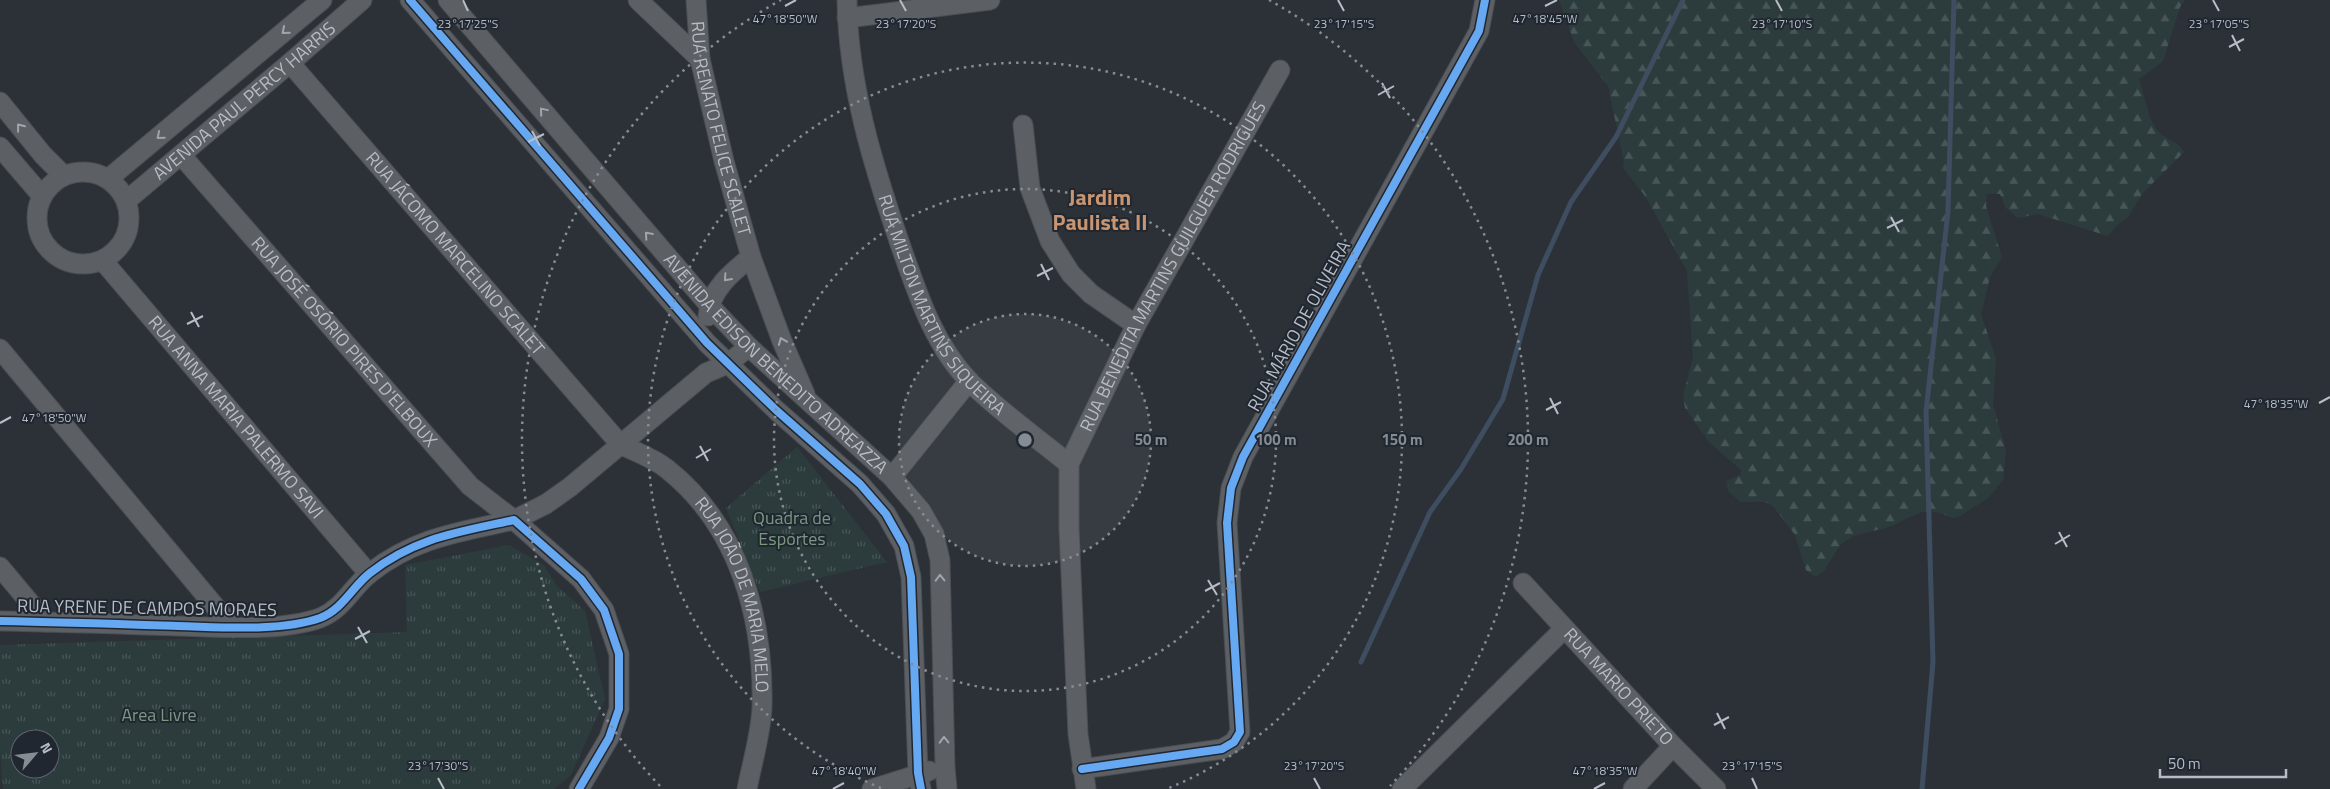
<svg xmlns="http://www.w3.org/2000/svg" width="2330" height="789" font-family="'Titillium Web',sans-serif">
<defs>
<pattern id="forest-firs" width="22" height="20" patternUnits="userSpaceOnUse" patternTransform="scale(1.25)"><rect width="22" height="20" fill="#2c3c3d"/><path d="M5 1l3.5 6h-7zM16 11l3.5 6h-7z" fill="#485658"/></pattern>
<pattern id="park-tufts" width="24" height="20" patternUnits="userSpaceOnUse" patternTransform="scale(1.25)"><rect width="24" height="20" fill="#2c3c3d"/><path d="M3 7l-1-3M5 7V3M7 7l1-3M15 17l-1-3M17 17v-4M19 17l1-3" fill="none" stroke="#485658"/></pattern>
</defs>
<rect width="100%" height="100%" fill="#2c3137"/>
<path fill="url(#forest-firs)" d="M1559 0H2185L2180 7 2163 61 2139 79C2144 94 2147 114 2155 127 2163 140 2178 140 2184 152L2142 194 2128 217 2116 226 2108 236 2038 214 2018 218 2006 208 2000 194H1987L1986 206 2002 257 1990 277 1981 314 1996 359 1993 404 2006 451 2003 480 1988 498 1960 516 1953 518 1937 512H1921L1889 527 1853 536 1840 545 1824 571 1815 577 1806 570 1795 535 1773 506 1765 502H1741L1728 491 1726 481 1740 475 1741 470 1709 442 1685 408 1683 396 1693 357 1687 271 1645 196 1623 168 1624 162 1608 86 1574 42Z"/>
<path fill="url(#park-tufts)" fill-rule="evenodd" d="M797 447 887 562 760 592 726 508Z
M509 545 544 565 556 585 585 611 605 699 571 775 554 789H3L0 749V645L407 632 405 565ZM20 739H50V769H20Z"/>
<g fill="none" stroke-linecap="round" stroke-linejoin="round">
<path stroke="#3f4d60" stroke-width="5" d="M1361 662 1430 512 1461 469 1503 399 1538 275 1571 202 1616 137 1683 0
M1922 789 1933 662 1926 412 1948 211 1954 0"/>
<g stroke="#4a4d52" stroke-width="21">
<g id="minor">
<path d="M410 0 707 343 776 410 860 484 886 514 904 546 911 577 918 773 921 789"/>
<path id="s1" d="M448 0 709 305 749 347 892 477 921 511 934 534 940 560 945 767 947 789"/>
<path d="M638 0 700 59"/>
<path id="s2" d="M696 0 700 59 724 161 751 257 782 341 805 394"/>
<path id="s3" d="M847 0C848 84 873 165 900 244 917 292 933 344 970 382 998 410 1038 439 1069 464"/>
<path d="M847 18 990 0"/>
<path id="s4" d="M290 63 620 444C635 452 654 458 667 469 739 526 764 618 762 707 761 734 752 763 747 789"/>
<path d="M0 102 43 155 64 176"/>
<path d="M1023 125 1030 188 1050 241 1071 274 1091 294 1136 325"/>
<path d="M0 147 42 196"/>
<path id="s5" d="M181 155 470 486 514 520 546 504 570 487 706 373 727 364 749 347"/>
<circle cx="83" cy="218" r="46"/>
<path d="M108 179 322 0"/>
<path id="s6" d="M126 201 290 63 362 0"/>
<path id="s7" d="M103 261 369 574"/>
<path d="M708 316C710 290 732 272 751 257"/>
<path d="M0 349 233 628"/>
<path d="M892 477 969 381"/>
<path d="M0 567 46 622"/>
<path id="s8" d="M1523 583 1673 746 1716 789"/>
<path d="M0 621C59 622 118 624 178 626 221 627 280 632 320 618 343 609 352 587 370 573 416 537 460 532 514 520L581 579 604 610 619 654V709L609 738 579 789"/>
<path d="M1082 769 1222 749 1234 742 1240 732 1227 523 1231 488 1243 457 1479 31 1485 0"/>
<path d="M872 789 929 771"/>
<path id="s9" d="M1086 789 1078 734 1069 528V464L1136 325 1280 70"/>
<path d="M1402 789 1564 629"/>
<path d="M1633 789 1673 746"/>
</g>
</g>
<use href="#minor" stroke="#5c5f64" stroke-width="19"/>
<g stroke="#202730" stroke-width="11">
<path id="cycleway" d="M410 0 707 343 776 410 860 484 886 514 904 546 911 577 918 773 921 789
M0 621C59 622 118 624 178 626 221 627 280 632 320 618 343 609 352 587 370 573 416 537 460 532 514 520L581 579 604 610 619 654V709L609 738 579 789
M1082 769 1222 749 1234 742 1240 732 1227 523 1231 488 1243 457 1479 31 1485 0"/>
</g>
<use href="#cycleway" stroke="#66a8f1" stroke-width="8"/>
</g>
<defs><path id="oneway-chevron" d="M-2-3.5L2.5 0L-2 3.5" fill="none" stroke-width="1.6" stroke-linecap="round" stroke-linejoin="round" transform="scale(1.25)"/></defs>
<g stroke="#a0a6ae">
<use href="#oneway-chevron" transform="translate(285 31) rotate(140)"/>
<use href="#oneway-chevron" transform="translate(543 111) rotate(-130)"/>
<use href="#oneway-chevron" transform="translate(20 127) rotate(-129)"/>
<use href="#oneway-chevron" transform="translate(160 136) rotate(140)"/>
<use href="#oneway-chevron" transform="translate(648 235) rotate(-131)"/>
<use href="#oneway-chevron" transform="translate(727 278) rotate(132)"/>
<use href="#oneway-chevron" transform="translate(782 341) rotate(-112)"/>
<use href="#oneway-chevron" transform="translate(940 578) rotate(-91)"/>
<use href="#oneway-chevron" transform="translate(944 740) rotate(-91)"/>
</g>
<path fill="none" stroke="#b7bdc6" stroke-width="2" d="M463 0 468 11M900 0 906 11M1338 0 1344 11M1776 0 1782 11M2213 0 2219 11M785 6 796 0M1545 6 1557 0M2232 35 2240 51M2229 47 2244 39M1382 83 1390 98M1378 95 1394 86M532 131 540 146M528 142 544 134M1891 217 1899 232M1887 228 1903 220M1041 264 1049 280M1037 276 1053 268M191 312 199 327M187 324 203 316M1550 398 1558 414M2319 403 2330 397M1546 410 1561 402M0 423 11 417M700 446 708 461M696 458 711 449M2059 532 2067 547M2055 544 2070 535M1208 580 1217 595M1205 591 1220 583M358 627 367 643M355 639 370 631M1717 713 1725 729M1714 725 1729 717M438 778 444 789M1314 778 1320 789M1752 778 1757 789M833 789 844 783M1594 789 1605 783"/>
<circle cx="1025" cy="440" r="126" fill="#868c94" fill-opacity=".12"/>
<g fill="none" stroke="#868c94" stroke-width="2.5" stroke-dasharray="2.5 5">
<circle cx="1025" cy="440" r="126"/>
<circle cx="1025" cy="440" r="251"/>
<path d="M881 788A377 377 0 1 1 1169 788"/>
<path d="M660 786A503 503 0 0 1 781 0M1269 0A503 503 0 0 1 1390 786"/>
</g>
<g text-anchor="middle" stroke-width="4" stroke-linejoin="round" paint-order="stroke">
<g font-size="18" fill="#b7bdc6" stroke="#202730">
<text dy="6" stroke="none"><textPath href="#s6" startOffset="155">AVENIDA PAUL PERCY HARRIS</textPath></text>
<text dy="6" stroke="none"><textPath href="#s2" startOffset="131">RUA RENATO FELICE SCALET</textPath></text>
<text dy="6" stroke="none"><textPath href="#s4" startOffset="252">RUA JÁCOMO MARCELINO SCALET</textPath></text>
<text dy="6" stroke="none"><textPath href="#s9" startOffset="549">RUA BENEDITA MARTINS GUILGUER RODRIGUES</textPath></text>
<text dy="6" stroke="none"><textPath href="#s3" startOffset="325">RUA MILTON MARTINS SIQUEIRA</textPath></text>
<text transform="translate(1299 326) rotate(-61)" y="6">RUA MÁRIO DE OLIVEIRA</text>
<text dy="6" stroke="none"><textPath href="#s5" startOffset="248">RUA JOSÉ OSÓRIO PIRES D'ELBOUX</textPath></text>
<text dy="6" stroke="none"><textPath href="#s1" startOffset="490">AVENIDA EDISON BENEDITO ADREAZZA</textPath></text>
<text dy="6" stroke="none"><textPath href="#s7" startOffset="205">RUA ANNA MARIA PALERMO SAVI</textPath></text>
<text dy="6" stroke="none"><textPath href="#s4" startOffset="705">RUA JOÃO DE MARIA MELO</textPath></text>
<text transform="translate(147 608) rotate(1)" y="6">RUA YRENE DE CAMPOS MORAES</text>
<text dy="6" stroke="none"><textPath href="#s8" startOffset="141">RUA MARIO PRIETO</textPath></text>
</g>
<g font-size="18" fill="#789980" stroke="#202730">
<text x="792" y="524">Quadra de<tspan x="792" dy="21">Esportes</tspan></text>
<text x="159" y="721">Area Livre</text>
</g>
<g font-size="22" font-weight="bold" fill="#c79571" stroke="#202730">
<text x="1100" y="205">Jardim<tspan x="1100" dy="25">Paulista II</tspan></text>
</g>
</g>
<g font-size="12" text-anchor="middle" fill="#b7bdc6" stroke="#202730" stroke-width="4" stroke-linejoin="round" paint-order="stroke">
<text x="785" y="23">47°18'50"W</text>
<text x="1545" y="23">47°18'45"W</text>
<text x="468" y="28">23°17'25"S</text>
<text x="906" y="28">23°17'20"S</text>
<text x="1344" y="28">23°17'15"S</text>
<text x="1782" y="28">23°17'10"S</text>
<text x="2219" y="28">23°17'05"S</text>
<text x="2276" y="408">47°18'35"W</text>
<text x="54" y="422">47°18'50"W</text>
<text x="438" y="770">23°17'30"S</text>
<text x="1314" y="770">23°17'20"S</text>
<text x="1752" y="770">23°17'15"S</text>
<text x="844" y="775">47°18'40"W</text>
<text x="1605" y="775">47°18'35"W</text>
</g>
<circle cx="1025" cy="440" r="8" fill="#868c94" stroke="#202730" stroke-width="2.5"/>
<g font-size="15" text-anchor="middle" font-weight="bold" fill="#868c94" stroke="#202730" stroke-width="4" stroke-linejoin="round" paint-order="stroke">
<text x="1151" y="445">50 m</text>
<text x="1276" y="445">100 m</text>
<text x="1402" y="445">150 m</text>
<text x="1528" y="445">200 m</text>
</g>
<g transform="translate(35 754) rotate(62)"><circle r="24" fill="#202730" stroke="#5c636c"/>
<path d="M0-4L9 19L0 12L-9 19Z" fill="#868c94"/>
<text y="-8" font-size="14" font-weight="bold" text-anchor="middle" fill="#b7bdc6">N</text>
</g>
<path d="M2160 769v8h126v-8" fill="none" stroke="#b7bdc6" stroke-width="2.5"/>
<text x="2168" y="769" font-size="15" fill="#b7bdc6" stroke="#202730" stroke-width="4" paint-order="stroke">50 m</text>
</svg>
